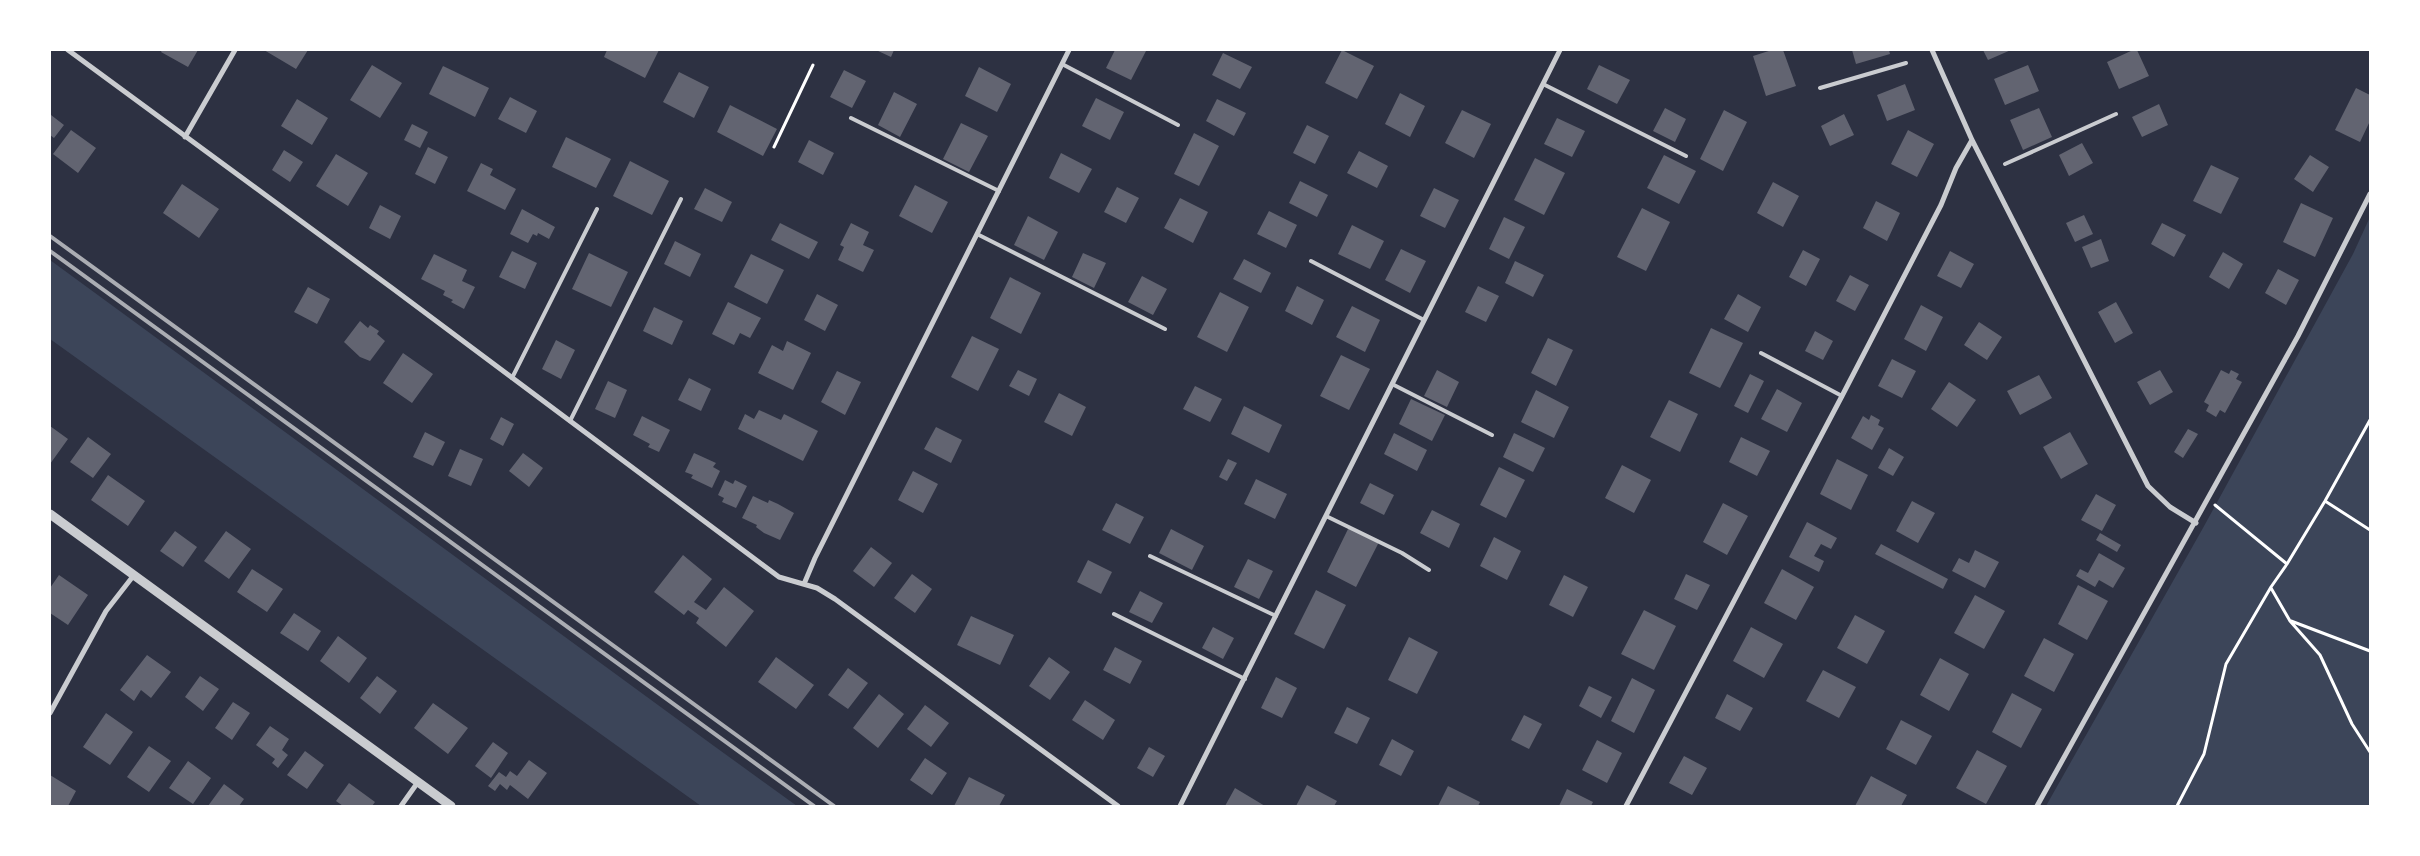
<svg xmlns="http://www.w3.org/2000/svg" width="2420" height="856" font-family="'Sofia Sans Condensed',sans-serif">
<rect width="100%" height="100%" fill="#2d3142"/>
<path fill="#3c4559" d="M2370 217V806H2046L2203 528 2353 254Z
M50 260 714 746 797 806H701L50 339Z"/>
<path fill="#626471" d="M162 50H198L188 67 161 52Z
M264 50H308L296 69Z
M607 50H659L645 78 604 57Z
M876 50H894L891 57Z
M1115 50 1146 51 1131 80 1106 68Z
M1342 50 1374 66 1357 99 1325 83Z
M1772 50H1783L1796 86 1766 96 1753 56Z
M1852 50H1889L1890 54 1856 64Z
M1983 50H2011L1988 60Z
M2133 50H2137L2149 76 2119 89 2107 62Z
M1223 53 1252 67 1240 89 1212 75Z
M372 65 402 83 380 118 350 100Z
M1599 65 1630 80 1617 104 1587 89Z
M2028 65 2039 91 2005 105 1994 79Z
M443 66 489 88 475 117 429 94Z
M979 67 1011 84 997 112 965 96Z
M844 70 866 81 852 108 830 97Z
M679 72 709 87 694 118 663 102Z
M1905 84 1915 110 1887 121 1877 95Z
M2356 88 2370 95V121L2360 142 2335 130Z
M894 92 917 104 900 137 878 125Z
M1400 93 1425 106 1410 137 1385 124Z
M510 97 537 111 526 133 498 119Z
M1096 98 1124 112 1110 140 1082 126Z
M297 99 328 118 312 145 281 126Z
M1217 99 1246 113 1234 136 1206 121Z
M2159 104 2168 125 2142 137 2132 117Z
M730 105 777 129 763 156 717 132Z
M1665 108 1686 119 1675 142 1653 131Z
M2039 108 2052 137 2023 150 2010 120Z
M1462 110 1491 124 1474 158 1445 143Z
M1724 110 1747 122 1723 171 1700 159Z
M1844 114 1854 135 1830 146 1821 126Z
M51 115 64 125 54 138 50 135Z
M1557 118 1585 131 1572 157 1544 144Z
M961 123 988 136 969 172 943 159Z
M412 124 428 132 420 148 404 140Z
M1307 125 1329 136 1315 164 1293 153Z
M71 130 96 148 78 173 53 154Z
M1908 130 1934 144 1917 177 1891 164Z
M1194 133 1219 146 1199 186 1174 174Z
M566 137 611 159 596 188 552 167Z
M809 140 834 153 823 175 798 162Z
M2082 143 2093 163 2069 176 2059 155Z
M428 147 448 157 435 184 415 174Z
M284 150 303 162 290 182 272 170Z
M1359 151 1388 166 1377 188 1347 173Z
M1061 153 1092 169 1079 193 1049 178Z
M336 154 368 173 348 206 316 186Z
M1664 155 1696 171 1679 204 1647 188Z
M2310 155 2329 167 2313 192 2294 179Z
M1535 158 1565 173 1544 215 1514 200Z
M630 161 669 181 652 215 613 196Z
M481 163 493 169 490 175 516 189 505 210 467 191Z
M2211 165 2239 178 2221 214 2193 201Z
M1300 181 1328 195 1317 217 1289 203Z
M1773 182 1799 196 1783 227 1757 213Z
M182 184 219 209 199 238 163 213Z
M915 185 948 202 932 233 899 216Z
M1117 187 1139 198 1126 223 1104 212Z
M705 188 732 202 722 222 694 209Z
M1434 188 1459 200 1445 228 1420 216Z
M1180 198 1208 212 1193 243 1164 228Z
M1876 201 1900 213 1887 241 1863 228Z
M2301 203 2333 218 2315 257 2283 242Z
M380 205 401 216 390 239 369 228Z
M1642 208 1670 222 1646 271 1617 257Z
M522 209 555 227 549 239 538 233 537 236 533 234 528 243 510 234Z
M1269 211 1297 225 1286 248 1257 234Z
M2084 215 2093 234 2075 242 2066 223Z
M1028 216 1058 232 1044 260 1014 245Z
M1504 217 1525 227 1509 259 1489 249Z
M780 223 818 242 809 259 771 240Z
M851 223 869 232 863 245 874 250 863 272 838 260 844 247 840 245Z
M2162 223 2186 235 2174 257 2151 244Z
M1352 225 1384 241 1370 269 1338 254Z
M2101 239 2109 261 2091 268 2082 247Z
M675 241 701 254 690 277 664 264Z
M1401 249 1426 261 1410 293 1385 280Z
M1803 250 1820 259 1806 286 1789 277Z
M512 251 537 263 525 289 499 277Z
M1950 251 1974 264 1961 288 1937 276Z
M2223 252 2243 264 2229 289 2209 277Z
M589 253 628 272 611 307 572 289Z
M1083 253 1106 263 1094 288 1072 277Z
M434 254 467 270 462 281 475 287 464 309 451 302 453 300 443 295 445 291 421 279Z
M751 254 784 270 767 304 734 287Z
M1244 259 1271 273 1261 293 1233 279Z
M1515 261 1544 275 1533 297 1505 283Z
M2278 269 2299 280 2286 305 2265 293Z
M1850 275 1869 285 1855 311 1836 301Z
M1142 276 1167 289 1153 315 1128 302Z
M1010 277 1041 293 1021 334 990 318Z
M1297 286 1324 300 1312 325 1285 311Z
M1478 286 1499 296 1486 322 1465 312Z
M308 287 330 299 317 324 294 312Z
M1220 292 1249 307 1227 352 1197 337Z
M817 294 838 305 825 331 804 320Z
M1738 294 1761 307 1748 332 1724 319Z
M728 302 761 318 750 338 740 333 734 345 712 334Z
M2116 302 2133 333 2115 343 2098 312Z
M1921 305 1943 317 1926 351 1904 339Z
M1352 306 1380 320 1365 352 1336 337Z
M654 307 683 321 672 345 643 331Z
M360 321 368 328 370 325 379 331 377 334 385 341 370 361 360 357 344 342Z
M1979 322 2002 337 1987 360 1964 345Z
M1711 328 1743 343 1720 388 1689 373Z
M1815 331 1833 341 1823 360 1805 351Z
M972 336 999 349 978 391 951 377Z
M1548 338 1573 350 1556 386 1531 373Z
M556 340 575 350 561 379 542 369Z
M787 341 811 353 793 390 758 373 772 345 783 351Z
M403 353 433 374 412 403 383 383Z
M1341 355 1370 369 1349 410 1320 396Z
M1892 359 1916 371 1902 398 1878 386Z
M1018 370 1037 379 1029 396 1009 386Z
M1437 370 1459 382 1447 407 1424 396Z
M2160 370 2173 392 2150 405 2137 382Z
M2221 370 2229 374 2231 370 2239 374 2236 379 2242 382 2225 413 2220 410 2216 417 2206 411 2209 405 2204 402Z
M837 371 861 382 845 415 821 402Z
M1750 374 1764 381 1748 413 1734 406Z
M2039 375 2052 398 2020 415 2007 391Z
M689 378 711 389 701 411 678 400Z
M608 381 627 390 615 418 595 409Z
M1949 382 1976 400 1957 427 1931 409Z
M1195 386 1222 399 1210 422 1183 409Z
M1777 389 1802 403 1787 432 1761 419Z
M1536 390 1569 407 1554 438 1521 422Z
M1059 393 1086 407 1072 436 1044 422Z
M1411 399 1445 415 1432 441 1399 424Z
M1669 400 1698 414 1680 452 1650 437Z
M1244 406 1282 425 1269 453 1231 434Z
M759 410 781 420 784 414 818 431 803 461 738 429 745 414 754 419Z
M1871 415 1880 420 1878 425 1884 428 1872 450 1851 438 1863 416 1869 420Z
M642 416 670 430 659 452 648 447 650 444 633 435Z
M501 417 514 424 503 446 490 439Z
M50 426 68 439 50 464Z
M936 427 962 440 951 463 924 449Z
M2188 429 2198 434 2183 458 2174 452Z
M425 432 445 442 433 466 413 457Z
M2070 432 2088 464 2061 479 2043 447Z
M1394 433 1427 450 1417 471 1384 454Z
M1514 433 1545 448 1533 472 1503 457Z
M88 437 111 454 93 478 70 462Z
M1741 437 1770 451 1757 476 1729 462Z
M1889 448 1904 457 1893 476 1878 468Z
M460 449 483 459 471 486 448 476Z
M523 453 543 468 529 487 509 471Z
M694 453 716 463 713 467 720 471 712 488 691 478 693 475 685 472Z
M1228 459 1237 463 1227 481 1219 477Z
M1837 459 1868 475 1851 510 1820 494Z
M1622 465 1651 480 1634 513 1605 498Z
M1499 467 1525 480 1506 518 1480 505Z
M913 471 938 484 923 513 898 500Z
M108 475 145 501 128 526 91 500Z
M1256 479 1287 494 1275 519 1244 504Z
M725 480 733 484 735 480 747 486 736 508 722 502 724 498 718 495Z
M1370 483 1394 495 1384 515 1360 503Z
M2096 494 2116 505 2102 531 2081 520Z
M753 496 768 503 769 500 778 504 794 513 780 540 764 533 756 527 757 525 742 518Z
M1912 501 1935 513 1918 543 1896 531Z
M1116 503 1144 517 1130 544 1102 530Z
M1723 503 1748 516 1727 555 1703 542Z
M1432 510 1460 524 1449 548 1420 533Z
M1807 522 1837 538 1831 549 1821 544 1814 556 1824 561 1819 572 1789 557Z
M1349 527 1379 542 1356 587 1327 572Z
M1171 529 1204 546 1192 570 1159 553Z
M175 531 197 547 183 567 160 551Z
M226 531 251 549 229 579 204 561Z
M2100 533 2121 545 2117 552 2096 540Z
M1494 537 1521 551 1507 580 1480 566Z
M1881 544 1948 579 1943 589 1875 554Z
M871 547 892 563 874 587 853 571Z
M1975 550 1999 562 1985 588 1952 571 1959 558 1969 563Z
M2099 553 2125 568 2113 588 2099 580 2095 587 2076 576 2080 569 2088 573Z
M683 555 712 579 694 602 706 610 724 587 754 611 726 647 696 623 699 618 688 610 684 615 654 592Z
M1248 559 1273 571 1259 599 1234 587Z
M1088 560 1112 572 1101 594 1077 582Z
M252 569 283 589 267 612 237 592Z
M1782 569 1814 587 1796 620 1764 603Z
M912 574 932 589 915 613 894 598Z
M1686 574 1710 585 1697 610 1674 599Z
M59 575 88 595 68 625 50 613V588Z
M1564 575 1588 587 1573 617 1549 605Z
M2078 585 2108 601 2087 640 2058 624Z
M1316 590 1346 605 1324 649 1294 634Z
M1140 591 1163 603 1152 623 1129 612Z
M1975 595 2005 611 1984 649 1954 633Z
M1644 610 1676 626 1654 670 1621 654Z
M294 613 321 631 308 651 280 633Z
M1855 615 1885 631 1867 664 1837 648Z
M971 616 1014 635 1000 665 957 645Z
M1213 627 1234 638 1223 659 1202 648Z
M1751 627 1783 644 1764 678 1733 661Z
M338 636 367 658 349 683 320 661Z
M1409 637 1438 652 1417 694 1388 680Z
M2044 638 2074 654 2054 692 2024 676Z
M1115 647 1142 661 1130 684 1103 670Z
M147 655 171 672 151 698 141 690 134 701 120 690Z
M776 657 814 685 796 709 758 682Z
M1049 657 1070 672 1050 700 1029 686Z
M1940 658 1969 674 1949 711 1920 695Z
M848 668 868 683 848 709 828 695Z
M1823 670 1856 687 1839 718 1806 701Z
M200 676 219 689 203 711 185 697Z
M377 676 397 691 380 714 360 698Z
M1276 677 1297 688 1282 718 1261 708Z
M1632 678 1655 690 1634 733 1611 721Z
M1589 686 1612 697 1601 718 1579 706Z
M2012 693 2042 709 2021 748 1992 732Z
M879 694 904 714 878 748 853 728Z
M1727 694 1753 708 1740 731 1715 718Z
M1085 700 1115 720 1103 740 1072 720Z
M233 702 250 713 232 740 215 728Z
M433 703 468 728 448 754 414 728Z
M925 705 949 723 931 747 907 729Z
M1347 707 1370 718 1357 744 1334 733Z
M106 713 133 732 110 765 83 747Z
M1524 715 1542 724 1529 749 1511 740Z
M1901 720 1932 736 1916 765 1886 749Z
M270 726 289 739 282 750 288 755 278 768 272 763 275 759 256 745Z
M1392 739 1414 751 1401 776 1379 765Z
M1597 740 1622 753 1607 783 1582 770Z
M493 742 508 753 491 778 475 766Z
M149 746 171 761 149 792 127 777Z
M1149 747 1165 756 1153 777 1137 768Z
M1977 750 2007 766 1986 804 1956 788Z
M305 751 324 765 307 789 287 775Z
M1684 756 1707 768 1692 795 1669 783Z
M925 758 947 773 932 795 910 780Z
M529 760 547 773 528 799 510 785 507 790 500 784 495 791 488 786 499 772 506 777 510 771 517 776Z
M188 761 211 778 193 804 169 788Z
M50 775 76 791 68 806H50Z
M1871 776 1907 795 1901 806H1855Z
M969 777 1005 795 999 806H954Z
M349 783 375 802 372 806H343L336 801Z
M224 784 244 799 239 806H208Z
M1307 785 1337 801 1334 806H1296Z
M1448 786 1480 802 1478 806H1438Z
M1235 788 1265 806H1225Z
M1567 789 1593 802 1591 806H1559Z"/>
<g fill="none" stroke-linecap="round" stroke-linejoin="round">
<path stroke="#fff" stroke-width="3" d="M774 147 813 65
M2325 501 2370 530
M2215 505 2287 564
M2271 588 2290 621 2320 655 2352 724 2370 752
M2291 621 2370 651
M2177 806 2204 754 2226 664 2271 587 2287 564 2325 501 2370 420"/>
<path stroke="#caccd0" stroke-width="4" d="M1062 64 1178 125
M1543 84 1686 156
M1820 88 1906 63
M851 118 999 191
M2005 164 2116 114
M977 234 1165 329
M1311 261 1424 320
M1761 353 1842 396
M512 378 597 209
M1392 384 1492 435
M570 421 681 199
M1326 516 1402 553 1429 570
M1150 556 1276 616
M1114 614 1245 679"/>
<path stroke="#caccd0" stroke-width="5" d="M68 50 392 288 779 577 817 588 835 599 1118 806
M1932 50 1972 140 2148 486 2170 507 2196 523
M185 137 235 50
M804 584 815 558 1069 50
M50 713 106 611 134 575
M401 806 418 782
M1180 806 1560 50
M1626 806 1842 396 1941 205 1956 168 1972 140
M2037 806 2298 336 2370 194"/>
<path stroke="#caccd0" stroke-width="9" d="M50 514 451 806"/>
<path stroke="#abadb3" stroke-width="4" d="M50 236 834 806
M50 251 814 806"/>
</g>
<rect width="2420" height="856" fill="none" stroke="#ffffff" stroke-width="102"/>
</svg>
